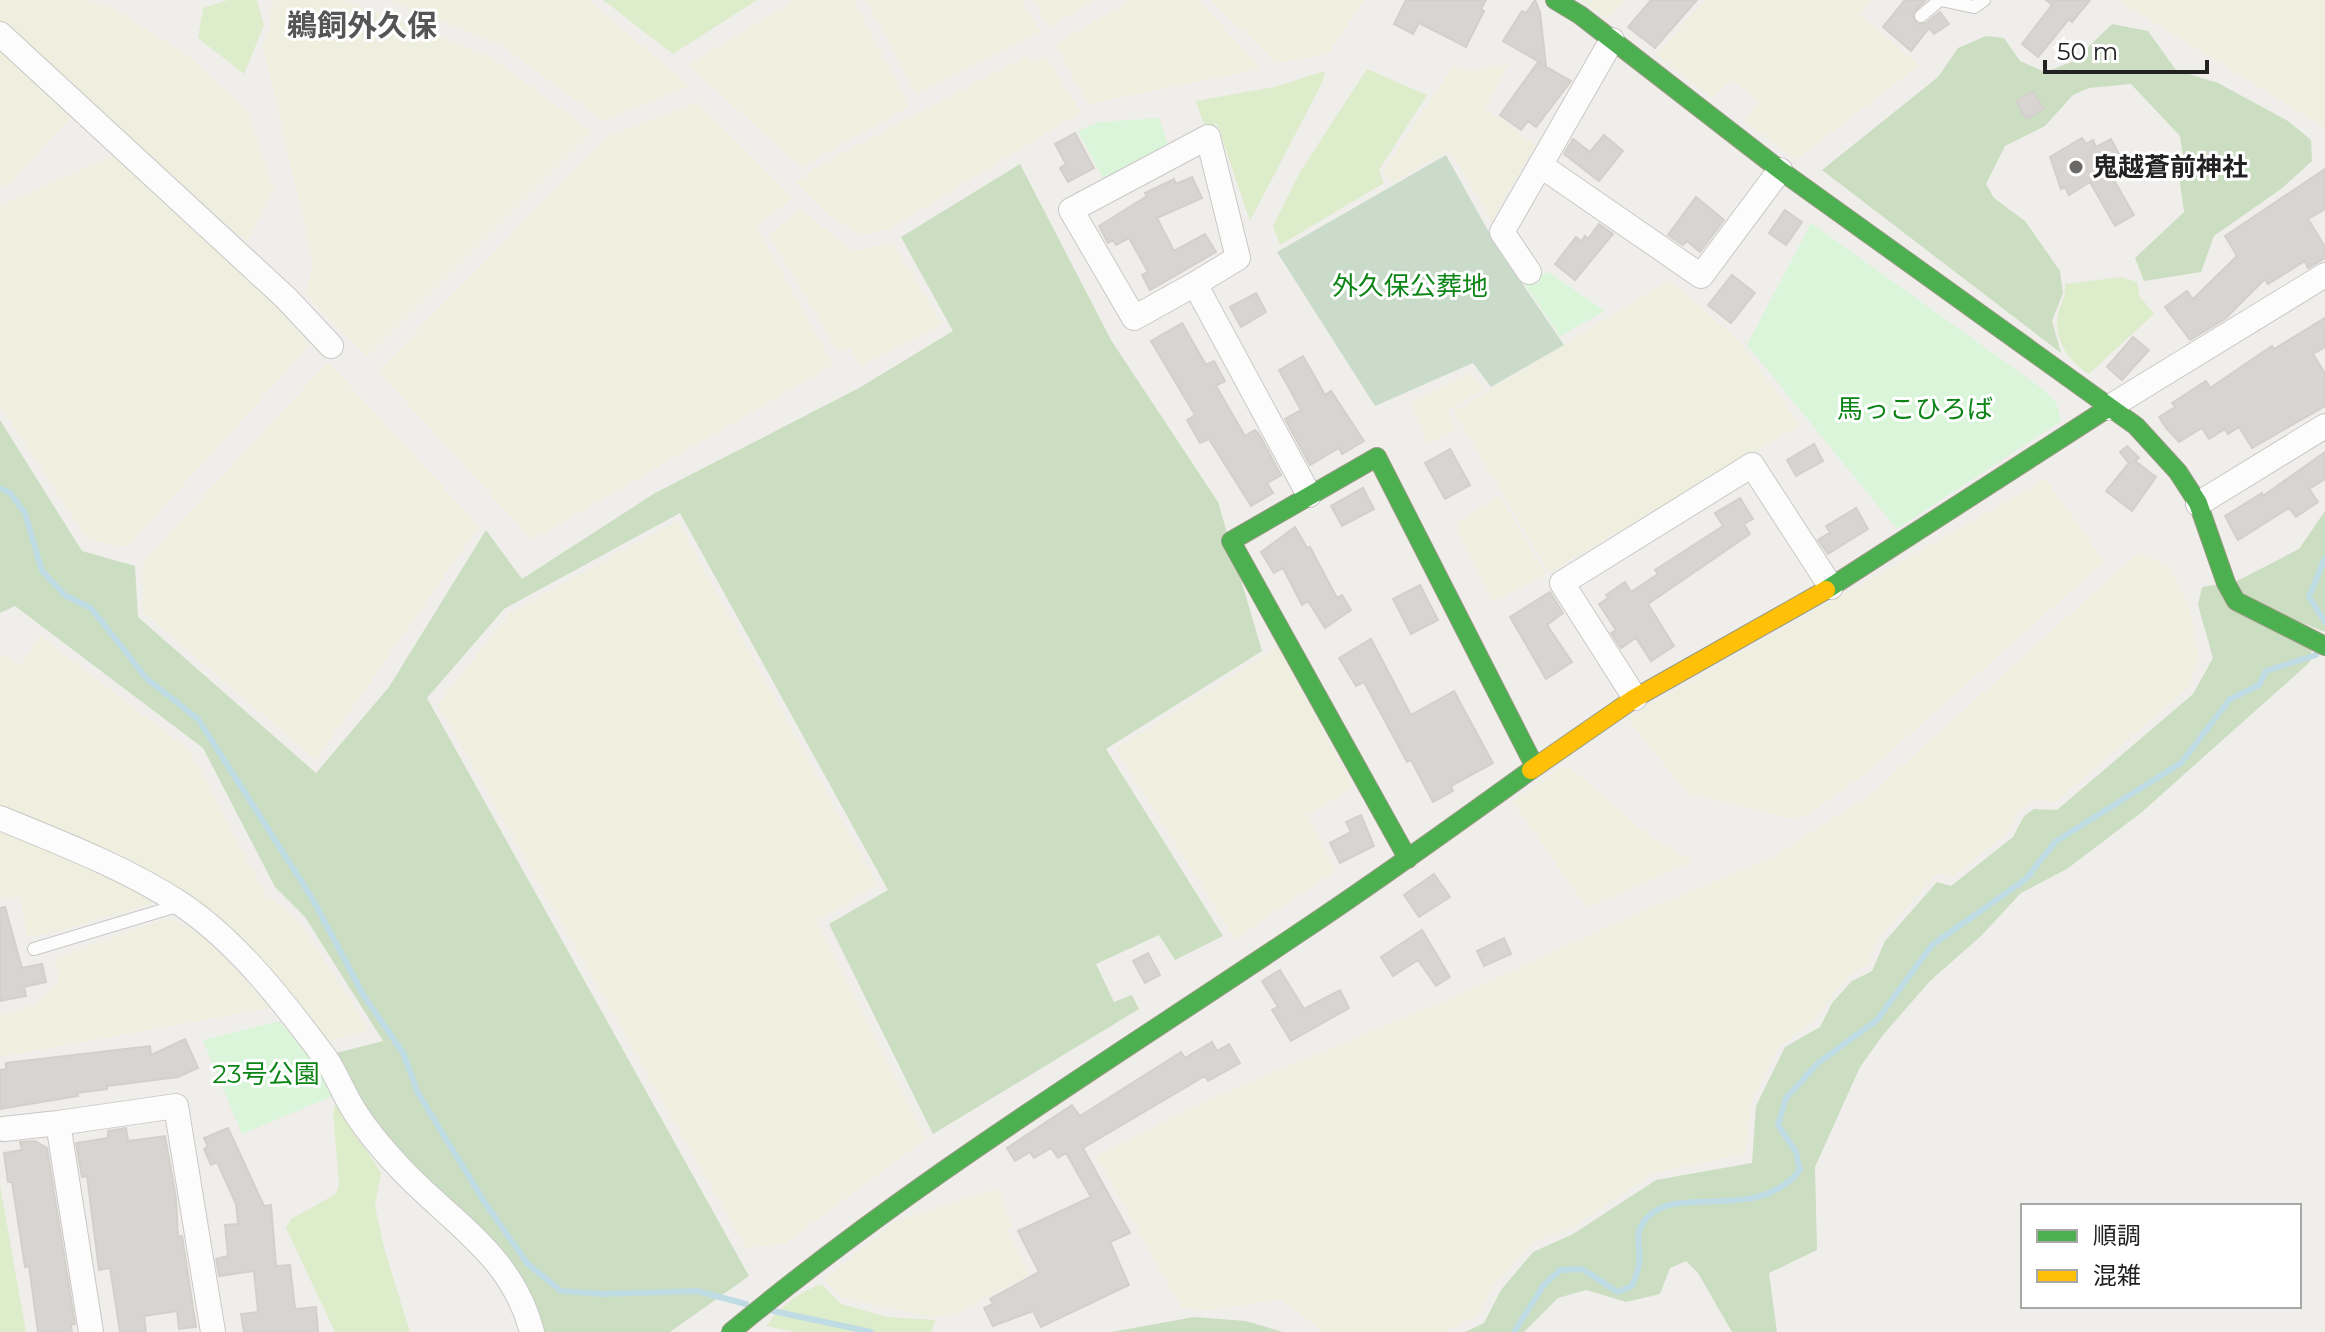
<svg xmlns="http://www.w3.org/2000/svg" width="2325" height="1332" font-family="Montserrat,'Noto Sans JP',sans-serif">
<rect width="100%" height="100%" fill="#f0eeeb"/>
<path fill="#efefdf" d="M0 0H88L113 8 192 58 249 114 274 189 247 242 0 23Z
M276 0H344L491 57 592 132 367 357 306 294 313 262 263 46 270 28 271 5Z
M387 0H588L689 86 604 121 501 45Z
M795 0H854L909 107 801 167 688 65Z
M866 0H1021L1041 32 916 93Z
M1033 0H1094L1049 27Z
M1131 0H1199L1261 69 1088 104 1055 44Z
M1211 0H1364L1328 54 1276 63Z
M1579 0H1625L1608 18Z
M1706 0H1872L1859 14 1919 65 1796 160 1744 120 1760 102 1732 80 1712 98 1656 54Z
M2118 0H2325V128Z
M0 52 72 116 6 188 0 184Z
M1045 55 1081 112 889 229 862 235 829 216 796 183 813 169 1026 56 1034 62Z
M1509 63 1485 108 1535 145 1492 220 1449 150 1392 183 1383 171 1453 66 1471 72Z
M698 102 793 198 756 226 833 365 532 540 378 371 606 137Z
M113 155 274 302 309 346 127 547 88 540 0 406V206Z
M801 209 852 251 893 243 942 324 860 366 850 348 839 353 769 235Z
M1670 280 1739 341 1800 425 1549 572 1454 412Z
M328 362 479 526 316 760 143 612V562Z
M1471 373 1483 390 1448 410 1456 430 1428 444 1411 403Z
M2046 479 2104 562 1865 774 1806 816 1787 818 1688 794 1627 718Z
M1499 495 1546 574 1494 602 1455 524Z
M677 521 877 885 817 921 926 1139 784 1244 746 1248 438 704 510 613Z
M2139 552 2170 566 2188 604 2199 656 2188 687 2056 802 2033 799 2017 813 2008 832 1953 877 1938 873 1879 937 1867 965 1851 973 1815 1019 1778 1048 1752 1099 1745 1154 1655 1173 1574 1227 1534 1242 1495 1283 1479 1314 1444 1332H1324L1280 1299 1213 1310 1182 1308 1096 1156 1198 1104 1463 993 1649 908 1772 858 1872 793Z
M40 636 190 751 265 894 299 921 369 1030 325 1042 228 924 123 855 0 809V654L20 666Z
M1278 647 1353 787 1307 816 1335 872 1235 939 1116 749Z
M1562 767 1571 768 1650 837 1693 861 1587 908 1512 801Z
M0 831 56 852 157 902 48 934 27 936 20 897H0Z
M169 918 210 941 270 1008 0 1057V1015L37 1004 59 981 54 958Z
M998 1188 1012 1226 1007 1231 1029 1275 953 1315 929 1317 841 1297 824 1280 895 1221Z"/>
<path fill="#ddeccb" d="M228 0H257L264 25 244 74 198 38 203 8Z
M603 0H757L673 54Z
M1367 69 1427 95 1379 170 1384 183 1280 245 1273 226 1300 172Z
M1325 71 1322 83 1250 221 1217 124 1205 128 1196 101 1274 87Z
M2121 277 2137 282 2139 295 2154 314 2089 374C2071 364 2057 344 2057 321 2057 308 2067 299 2065 284Z
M336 1102 381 1173 375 1206 385 1251 410 1332H335L286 1228 291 1219 336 1194 339 1184 333 1113Z
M0 1185 26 1332H0Z
M822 1284 841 1304 887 1317 936 1320 931 1332H796L766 1326C781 1306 798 1292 822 1284Z"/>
<path fill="#cbdec1" d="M2112 24 2148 31 2176 70 2218 83 2288 121 2311 140 2312 161 2281 189 2214 236 2201 272 2144 281 2135 258 2184 212 2180 183 2184 163 2180 136 2131 84 2089 88 2073 95 2045 126 2005 146 1986 184 1994 198 2025 221 2060 271 2063 293 2052 321 2061 353 1822 170 1938 77 1958 48 1986 36 2004 38 2020 61 2045 72 2074 61Z
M1020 164 1111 340 1218 502 1262 651 1106 749 1223 936 1175 960 1159 935 1096 964 1114 1002 1132 995 1139 1009 933 1134 829 924 888 890 680 513 504 609 427 698 749 1276 670 1332H533L505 1275 380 1147 332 1054 383 1041 305 917 275 887 203 748 15 606 0 613V420L82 551 135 566 138 617 316 773 389 687 486 530 522 579 655 493 859 388 953 331 901 237Z
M2325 511V632L2246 600 2237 581 2299 549Z
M2220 584 2312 646 2310 662 2142 812 2067 869 2021 893 1981 936 1930 981 1883 1035 1860 1067 1815 1167 1817 1250 1769 1273 1777 1332H1732L1698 1273 1686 1261 1670 1268 1660 1294 1626 1302 1586 1290 1558 1298 1524 1332H1465L1484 1323 1501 1290 1533 1252 1573 1234 1656 1180 1752 1163 1756 1106 1785 1047 1820 1027 1832 1003 1852 981 1872 971 1885 941 1937 882 1951 886 2013 837 2024 816 2034 809 2057 810 2193 694 2213 658 2198 605 2202 587Z
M1194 1317 1246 1321 1283 1332H1111Z"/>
<path fill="#cadbca" d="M1446 155 1496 245 1564 345 1491 387 1473 363 1375 406 1277 252Z"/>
<path fill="#daf5da" d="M1159 118 1169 148 1104 180 1078 131 1100 122Z
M1811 223 2044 390 2056 402 2061 421 1897 529 1747 345Z
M1548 272 1605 311 1560 336 1524 283Z
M279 1021 313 1059 332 1096 242 1134 203 1040Z"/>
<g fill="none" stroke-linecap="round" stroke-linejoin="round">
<path stroke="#bfdbe3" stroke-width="6" d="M0 488 10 493 25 513 42 571 66 596 91 608 147 679 198 719 312 898 364 996 403 1053 418 1093 485 1203 527 1263 561 1291 603 1294 697 1291 746 1304
M2325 558 2309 597 2325 622
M773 1311 871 1332
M1514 1332 1543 1286 1560 1270 1582 1269 1618 1292 1632 1286C1635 1278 1639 1270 1639 1262 1641 1251 1635 1237 1641 1226 1668 1177 1753 1228 1800 1170L1796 1152 1778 1125 1786 1098 1818 1063 1877 1020 1932 945 2026 879 2055 842 2181 763 2230 699 2259 685 2266 671 2316 655"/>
</g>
<path fill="#d7d4d2" stroke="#d3d0cc" stroke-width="2" d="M1406 0H1486L1481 9 1484 11 1466 47 1419 23 1413 34 1394 24Z
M1535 0 1540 12 1546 66 1503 41 1522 11 1526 13Z
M1651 0H1697L1655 48 1628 27Z
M1905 0H1926L1912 14 1917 24 1926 23 1940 12 1949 24 1934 34 1929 28 1911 51 1883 27Z
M2046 0H2090L2072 22 2069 19 2038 57 2022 44 2052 5Z
M1538 62 1571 81 1536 127 1528 121 1521 130 1500 115Z
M2033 91 2044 109 2026 119 2016 101Z
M1075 133 1094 168 1068 182 1060 168 1066 164 1055 144Z
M1604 135 1623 151 1599 181 1564 154 1573 139 1590 152Z
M2082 138 2086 144 2093 140 2096 147 2111 139 2120 156 2104 163 2134 215 2115 226 2090 182 2069 195 2065 187 2061 189 2050 157Z
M2325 169V209L2308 219 2325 247V258L2308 268 2305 261 2268 284 2265 279 2225 319 2190 340 2165 307 2187 291 2193 299 2237 256 2225 236Z
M1192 177 1202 198 1157 218 1174 251 1205 234 1216 252 1150 290 1142 275 1148 272 1129 238 1116 245 1113 240 1108 243 1099 226 1147 196 1145 193 1174 179 1176 184Z
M1696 197 1724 220 1700 252 1687 241 1683 245 1668 235Z
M1785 210 1802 222 1786 245 1769 233Z
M1599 224 1613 234 1575 280 1555 264 1576 237 1581 241 1585 236 1588 239Z
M1732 275 1755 293 1731 323 1708 305Z
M1256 293 1266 312 1241 327 1230 307Z
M2325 318V347L2313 354 2325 373V406L2252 448 2239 427 2228 434 2225 429 2209 439 2202 428 2179 442 2166 428 2159 417 2175 407 2172 403 2206 381 2210 388 2272 346 2274 349Z
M1182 323 1206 365 1214 361 1225 381 1216 386 1245 436 1255 430 1259 434 1281 475 1267 483 1273 493 1251 506 1209 439 1200 443 1187 420 1195 415 1151 341Z
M2133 337 2149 350 2122 380 2107 367Z
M1303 356 1325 395 1331 391 1364 441 1342 454 1339 448 1310 465 1285 419 1301 410 1279 370Z
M1814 444 1823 461 1796 476 1787 460Z
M2127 446 2139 458 2135 461 2156 477 2132 511 2106 491 2129 463 2120 452Z
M1450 449 1470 485 1445 499 1425 463Z
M2325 452V479L2309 489 2318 502 2296 517 2289 508 2238 540 2225 516 2262 493 2263 496Z
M1363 488 1374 509 1342 526 1331 506Z
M1740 498 1753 519 1744 524 1750 534 1648 604 1674 646 1651 661 1636 638 1621 648 1611 633 1616 630 1599 604 1608 598 1606 595 1625 582 1631 592 1658 574 1655 570 1723 526 1715 513Z
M1856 508 1868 529 1828 554 1818 540 1829 533 1832 536 1826 526Z
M1295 527 1307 548 1310 547 1337 598 1342 595 1351 610 1325 628 1308 601 1302 605 1283 568 1274 573 1261 552Z
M1420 585 1438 620 1411 634 1393 599Z
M1550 592 1563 613 1547 625 1572 662 1546 679 1510 617Z
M1371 639 1411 715 1454 691 1493 763 1451 786 1453 791 1433 802 1411 760 1407 762 1364 682 1356 686 1339 658Z
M1361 815 1374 846 1340 863 1330 843 1351 832 1346 822Z
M1434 874 1450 897 1419 917 1404 895Z
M5 907 22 968 42 964 46 982 24 987 26 996 0 1001V908Z
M1422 930 1450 977 1436 986 1418 960 1393 976 1381 957Z
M1504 938 1511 954 1484 966 1477 951Z
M1148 953 1160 975 1145 983 1133 961Z
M1280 970 1304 1009 1340 990 1349 1008 1291 1041 1272 1010 1278 1007 1262 981Z
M185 1039 198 1068 178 1077 107 1086V1089L77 1093 78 1096 0 1109V1070L6 1069V1063L150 1046 151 1055Z
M1212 1042 1217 1051 1229 1044 1240 1063 1208 1081 1205 1076 1083 1148 1130 1233 1110 1242 1129 1285 1041 1327 1033 1311 993 1326 984 1308 993 1304 990 1299 1039 1272 1018 1231 1091 1197 1066 1153 1058 1158 1051 1148 1034 1158 1030 1152 1015 1161 1007 1148 1072 1105 1080 1116 1181 1052 1185 1058Z
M126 1128 128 1141 165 1136 176 1198 178 1237 182 1236 196 1327 179 1329 177 1311 144 1316 146 1332H120L110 1268 99 1270 87 1176 82 1177 76 1143 108 1138V1131Z
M228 1128 264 1206 271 1205 276 1266 290 1265 295 1309 316 1307 318 1332H244L241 1314 258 1312 254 1271 219 1276 216 1259 228 1256 225 1225 238 1224 236 1204 217 1162 211 1165 204 1149 208 1146 204 1138Z
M35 1141 47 1148 75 1324 71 1325 72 1332H38L29 1266 25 1267 12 1182H8L4 1153 22 1150 20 1142Z"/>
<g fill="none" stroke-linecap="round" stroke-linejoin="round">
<g stroke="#c9c8c7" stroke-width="14">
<path id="lane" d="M1941 0 1974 7 1984 0
M1921 16 1940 0
M34 949 180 905"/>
</g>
<g stroke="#c9c8c7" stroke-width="26">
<path id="street" d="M0 34 286 298 331 346
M1540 165 1701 276 1780 170
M1529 272 1502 232 1612 40
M1195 284 1134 318 1071 210 1208 137 1238 258 1195 284 1309 495
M2108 408 2325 275
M2198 504 2325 426
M1635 698 1562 583 1752 465 1831 587
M0 818C61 843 126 868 181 904 238 942 286 1005 326 1059 336 1074 343 1092 352 1107 365 1129 384 1151 401 1169 453 1224 512 1255 532 1332
M4 1129 58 1123
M91 1332 58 1123 176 1106 213 1332"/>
</g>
<g stroke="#999a82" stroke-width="20">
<path id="fast" d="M1555 0 1580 15 1780 170 2136 426 2178 472 2198 503 2226 583 2236 601 2325 646
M1826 590 2108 408
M1408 859 1231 541 1377 457 1535 767
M731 1332C912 1181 1108 1062 1302 931 1380 879 1455 825 1531 770"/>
</g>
<g stroke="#999a82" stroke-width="20">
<path id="slow" d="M1531 770 1635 698 1826 590"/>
</g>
<use href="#lane" stroke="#fdfcfc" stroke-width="12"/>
<use href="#street" stroke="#fdfcfc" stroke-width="24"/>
<use href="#fast" stroke="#4caf50" stroke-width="18"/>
<use href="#slow" stroke="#ffc107" stroke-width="18"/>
</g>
<circle fill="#6a6968" stroke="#fff" stroke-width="3" cx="2076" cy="167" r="8"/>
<g text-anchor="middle" stroke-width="6" stroke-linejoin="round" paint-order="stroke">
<g font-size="26" font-weight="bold" fill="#222" stroke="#fff" text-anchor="start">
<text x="2092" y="176">鬼越蒼前神社</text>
</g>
<g font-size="26" fill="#0c8416" stroke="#fff">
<text x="1410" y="295">外久保公葬地</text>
<text x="1915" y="418">馬っこひろば</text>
<text x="266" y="1083">23号公園</text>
</g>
<g font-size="30" font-weight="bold" fill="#555" stroke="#fff">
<text x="362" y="36">鵜飼外久保</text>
</g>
</g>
<rect x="2021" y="1204" width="280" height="104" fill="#ffffff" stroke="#a7a7a7" stroke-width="2"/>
<rect x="2037" y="1230" width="40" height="12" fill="#4caf50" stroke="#a7a7a7" stroke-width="2"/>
<text x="2093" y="1244" font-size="24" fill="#222222">順調</text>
<rect x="2037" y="1270" width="40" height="12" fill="#ffc107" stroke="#a7a7a7" stroke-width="2"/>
<text x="2093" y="1284" font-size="24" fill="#222222">混雑</text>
<path d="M2045 60v12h162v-12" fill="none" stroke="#222222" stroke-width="4"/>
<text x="2057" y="60" font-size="24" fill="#222222" stroke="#ffffff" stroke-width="6" paint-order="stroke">50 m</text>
</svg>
